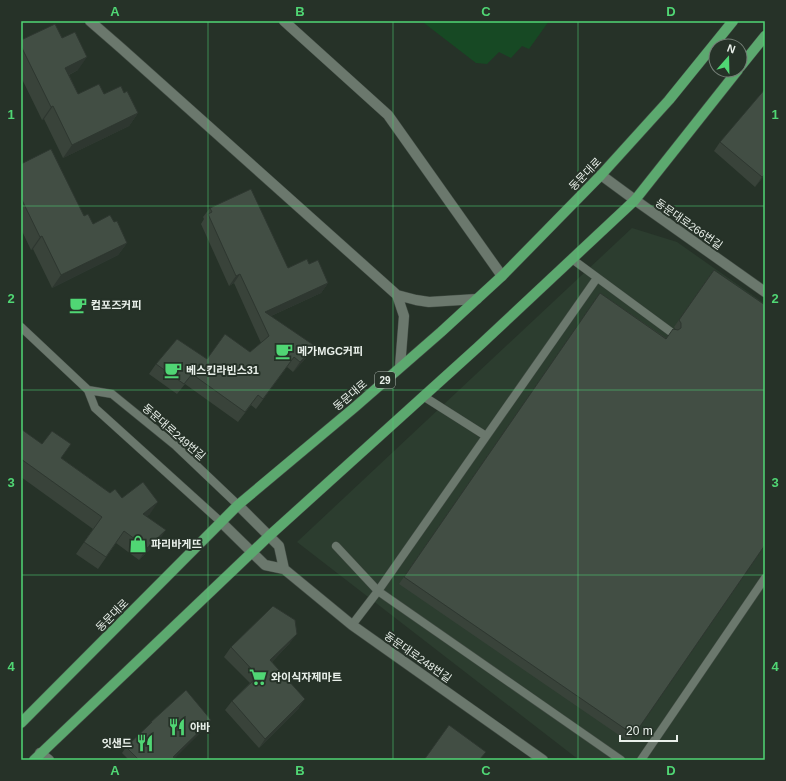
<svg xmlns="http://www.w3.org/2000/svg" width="786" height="781" font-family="Arial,'Noto Sans KR',sans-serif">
<rect width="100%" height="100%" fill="#263228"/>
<path fill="#2c3d2f" d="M632 228 677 242 765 304V760H579L297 542Z"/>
<path fill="#174924" d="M425 21H549L529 49 522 46 511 58 499 52 487 64 476 63 424 23Z"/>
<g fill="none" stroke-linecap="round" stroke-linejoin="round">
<g stroke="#434d45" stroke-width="9">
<path id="service" d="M572 259 671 332
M21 327 88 390 95 408 221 522
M88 390 112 394 176 446 238 505
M423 396 486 436
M336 546 378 591 621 760
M352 625 378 591 597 278
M641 760 765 578"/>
</g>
<g stroke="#434d45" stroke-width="11">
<path id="minor" d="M90 21 121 48 397 295
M284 21 388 115 502 276
M601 175 635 200 765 292
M400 367 404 316 397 295 416 300 429 302 477 299
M238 505 279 546 284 569
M221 522 265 565 284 569 352 625 543 760
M40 753 49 760"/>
</g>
<g stroke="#434d45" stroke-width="11">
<path id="primary" d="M740 67 765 36
M21 723 238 505 355 407 441 332 502 276 601 175 669 100 733 21
M34 760 269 536 478 347 635 200 738 70"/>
</g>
<use href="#service" stroke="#6b786d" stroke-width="8"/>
<use href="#minor" stroke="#6b786d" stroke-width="10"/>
<use href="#primary" stroke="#5ca96f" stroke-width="10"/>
</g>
<path fill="#39433a" d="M21 40 78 70 69 75 78 94H104L124 93 138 113 129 126 63 158 44 119 42 120 21 77Z
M720 142 765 175 755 187 714 151Z
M21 164 93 224 114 222 127 243 118 255 52 288 33 249 31 250 21 229Z
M210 208 288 268 309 264 328 283 321 293 271 316 308 356 293 372 287 367 256 409 251 405 238 422 185 384 177 394 149 374 156 364 207 359 250 352 261 343 234 283 229 286 201 224 204 219 203 217Z
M714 270 765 545 629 742 399 584 600 293 666 338 676 330 674 327Z
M21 429 110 493 122 498 150 514 147 516 158 542 139 560 116 543 98 569 76 554 93 529 21 477Z
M290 643 272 662 299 708 259 748 225 710 232 701 250 683 224 657 231 647Z
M211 720 207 726 174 758 177 760H129L122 753 126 747 148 727 151 722Z"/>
<path fill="#2e3730" d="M87 57 78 70 56 81 65 68Z
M53 106 44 119 42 120 51 107Z
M138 113 129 126 63 158 72 145Z
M765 174V175L755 187 762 177Z
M42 236 33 249 31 250 40 237Z
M127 243 118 255 52 288 61 275Z
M240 274 234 283 229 286 236 276Z
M328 283 321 293 262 320 265 312Z
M315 346 308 356 293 372 300 362Z
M158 502 150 514 135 526 143 514Z
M166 530 158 542 139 560 147 548Z
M297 634 290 643 264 670 270 660Z
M305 699 299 708 259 748 265 739Z
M211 720 207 726 173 760V757Z"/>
<path fill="#424e44" stroke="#2e3730" d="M55 24 62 38 75 32 87 57 65 68 78 94 99 84 104 94 121 86 124 93 127 91 138 113 72 145 53 106 51 107 21 46V40Z
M765 89V174L762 177 720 142Z
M51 149 84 216 88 214 93 224 110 215 114 222 117 221 127 243 61 275 42 236 40 237 21 198V164Z
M251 189 288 268 307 259 309 264 318 260 328 283 265 312 315 346 300 362 294 357 263 399 258 395 245 412 192 374 184 384 156 364 177 339 207 359 225 334 250 352 269 336 240 274 236 276 208 214 212 212 210 208Z
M714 270 765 305V545L634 735 404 577 600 293 666 339 673 329 678 330 681 328V323L679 320Z
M21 429 42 444 52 431 71 444 61 458 110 493 115 489 122 498 143 482 158 502 143 514 166 530 147 548 124 531 106 557 84 542 102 517 21 459Z
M273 606 295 620 297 634 270 660 305 699 265 739 232 701 258 676 231 647Z
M186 690 211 720 173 757 177 760H139L126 747 152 722H151Z
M449 725 486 752 480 759 481 760H424Z"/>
<path fill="none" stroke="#50d674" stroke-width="1" stroke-opacity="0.55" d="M208 21V760M393 21V760M578 21V760M21 206H765M21 390H765M21 575H765"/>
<defs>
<g id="cafe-bare" transform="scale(1.38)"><path d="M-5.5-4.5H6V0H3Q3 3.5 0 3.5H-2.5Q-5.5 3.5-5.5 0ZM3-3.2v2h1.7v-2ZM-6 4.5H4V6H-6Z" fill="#50d674" stroke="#263228" stroke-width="2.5" paint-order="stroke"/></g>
<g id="shop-bare" transform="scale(1.38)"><path d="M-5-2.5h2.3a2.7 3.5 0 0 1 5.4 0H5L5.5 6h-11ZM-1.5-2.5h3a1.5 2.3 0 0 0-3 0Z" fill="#50d674" stroke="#263228" stroke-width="2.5" paint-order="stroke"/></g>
<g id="supermarket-bare" transform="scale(1.38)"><path d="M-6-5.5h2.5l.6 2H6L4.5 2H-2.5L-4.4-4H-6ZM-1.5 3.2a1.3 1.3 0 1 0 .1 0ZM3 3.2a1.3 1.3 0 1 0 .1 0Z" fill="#50d674" stroke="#263228" stroke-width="2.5" paint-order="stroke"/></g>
<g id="restaurant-bare" transform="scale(1.38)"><path d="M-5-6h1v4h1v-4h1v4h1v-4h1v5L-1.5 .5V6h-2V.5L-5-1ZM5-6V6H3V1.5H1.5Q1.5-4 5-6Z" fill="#50d674" stroke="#263228" stroke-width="2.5" paint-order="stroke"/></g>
</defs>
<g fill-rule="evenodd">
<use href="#cafe-bare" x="78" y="305"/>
<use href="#cafe-bare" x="284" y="351"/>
<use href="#cafe-bare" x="173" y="370"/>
<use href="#shop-bare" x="138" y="544"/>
<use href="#supermarket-bare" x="258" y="677"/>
<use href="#restaurant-bare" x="177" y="727"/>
<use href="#restaurant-bare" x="145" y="743"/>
</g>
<g text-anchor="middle" stroke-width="4" stroke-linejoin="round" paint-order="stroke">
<rect fill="#263228" stroke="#aeb7b0" stroke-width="1" x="375" y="372" width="20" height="16" rx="3"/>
<g font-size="10" font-weight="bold" fill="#e9f0ea">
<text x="385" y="384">29</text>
</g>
<g font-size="11" fill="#e9f0ea" stroke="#263228">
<text transform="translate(585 174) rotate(-46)" y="4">동문대로</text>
<text transform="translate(689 224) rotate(35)" y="4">동문대로266번길</text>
<text transform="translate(350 395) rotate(-41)" y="4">동문대로</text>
<text transform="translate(174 432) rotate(41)" y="4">동문대로249번길</text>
<text transform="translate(112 615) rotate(-45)" y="4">동문대로</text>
<text transform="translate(418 657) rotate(35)" y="4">동문대로248번길</text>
</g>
<g font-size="11" font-weight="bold" fill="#e9f0ea" stroke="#263228" text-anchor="start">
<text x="91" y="309">컴포즈커피</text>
<text x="297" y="355">메가MGC커피</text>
<text x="186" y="374">베스킨라빈스31</text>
<text x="151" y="548">파리바게뜨</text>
<text x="271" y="681">와이식자제마트</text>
<text x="190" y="731">아바</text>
<text x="132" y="747" text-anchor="end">잇샌드</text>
</g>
</g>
<rect width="786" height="781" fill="none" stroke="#263228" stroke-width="44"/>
<g transform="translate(728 58) rotate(20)"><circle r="19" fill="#263228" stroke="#747e76"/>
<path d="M0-3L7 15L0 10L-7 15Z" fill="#50d674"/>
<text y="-6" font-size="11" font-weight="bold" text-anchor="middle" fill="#e9f0ea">N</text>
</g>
<path d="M620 735v6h57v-6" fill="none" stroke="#e9f0ea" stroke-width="2"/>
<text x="626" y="735" font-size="12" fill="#e9f0ea" stroke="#263228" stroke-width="3" paint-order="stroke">20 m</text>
<rect x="22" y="22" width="742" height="737" fill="none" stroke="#50d674" stroke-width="1.5"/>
<g font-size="13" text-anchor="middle" font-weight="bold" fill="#50d674">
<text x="115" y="16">A</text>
<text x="300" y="16">B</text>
<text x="486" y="16">C</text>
<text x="671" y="16">D</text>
<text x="11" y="119">1</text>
<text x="775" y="119">1</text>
<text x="11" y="303">2</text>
<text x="775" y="303">2</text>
<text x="11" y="487">3</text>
<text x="775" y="487">3</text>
<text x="11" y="671">4</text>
<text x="775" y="671">4</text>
<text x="115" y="775">A</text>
<text x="300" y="775">B</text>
<text x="486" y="775">C</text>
<text x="671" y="775">D</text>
</g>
</svg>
